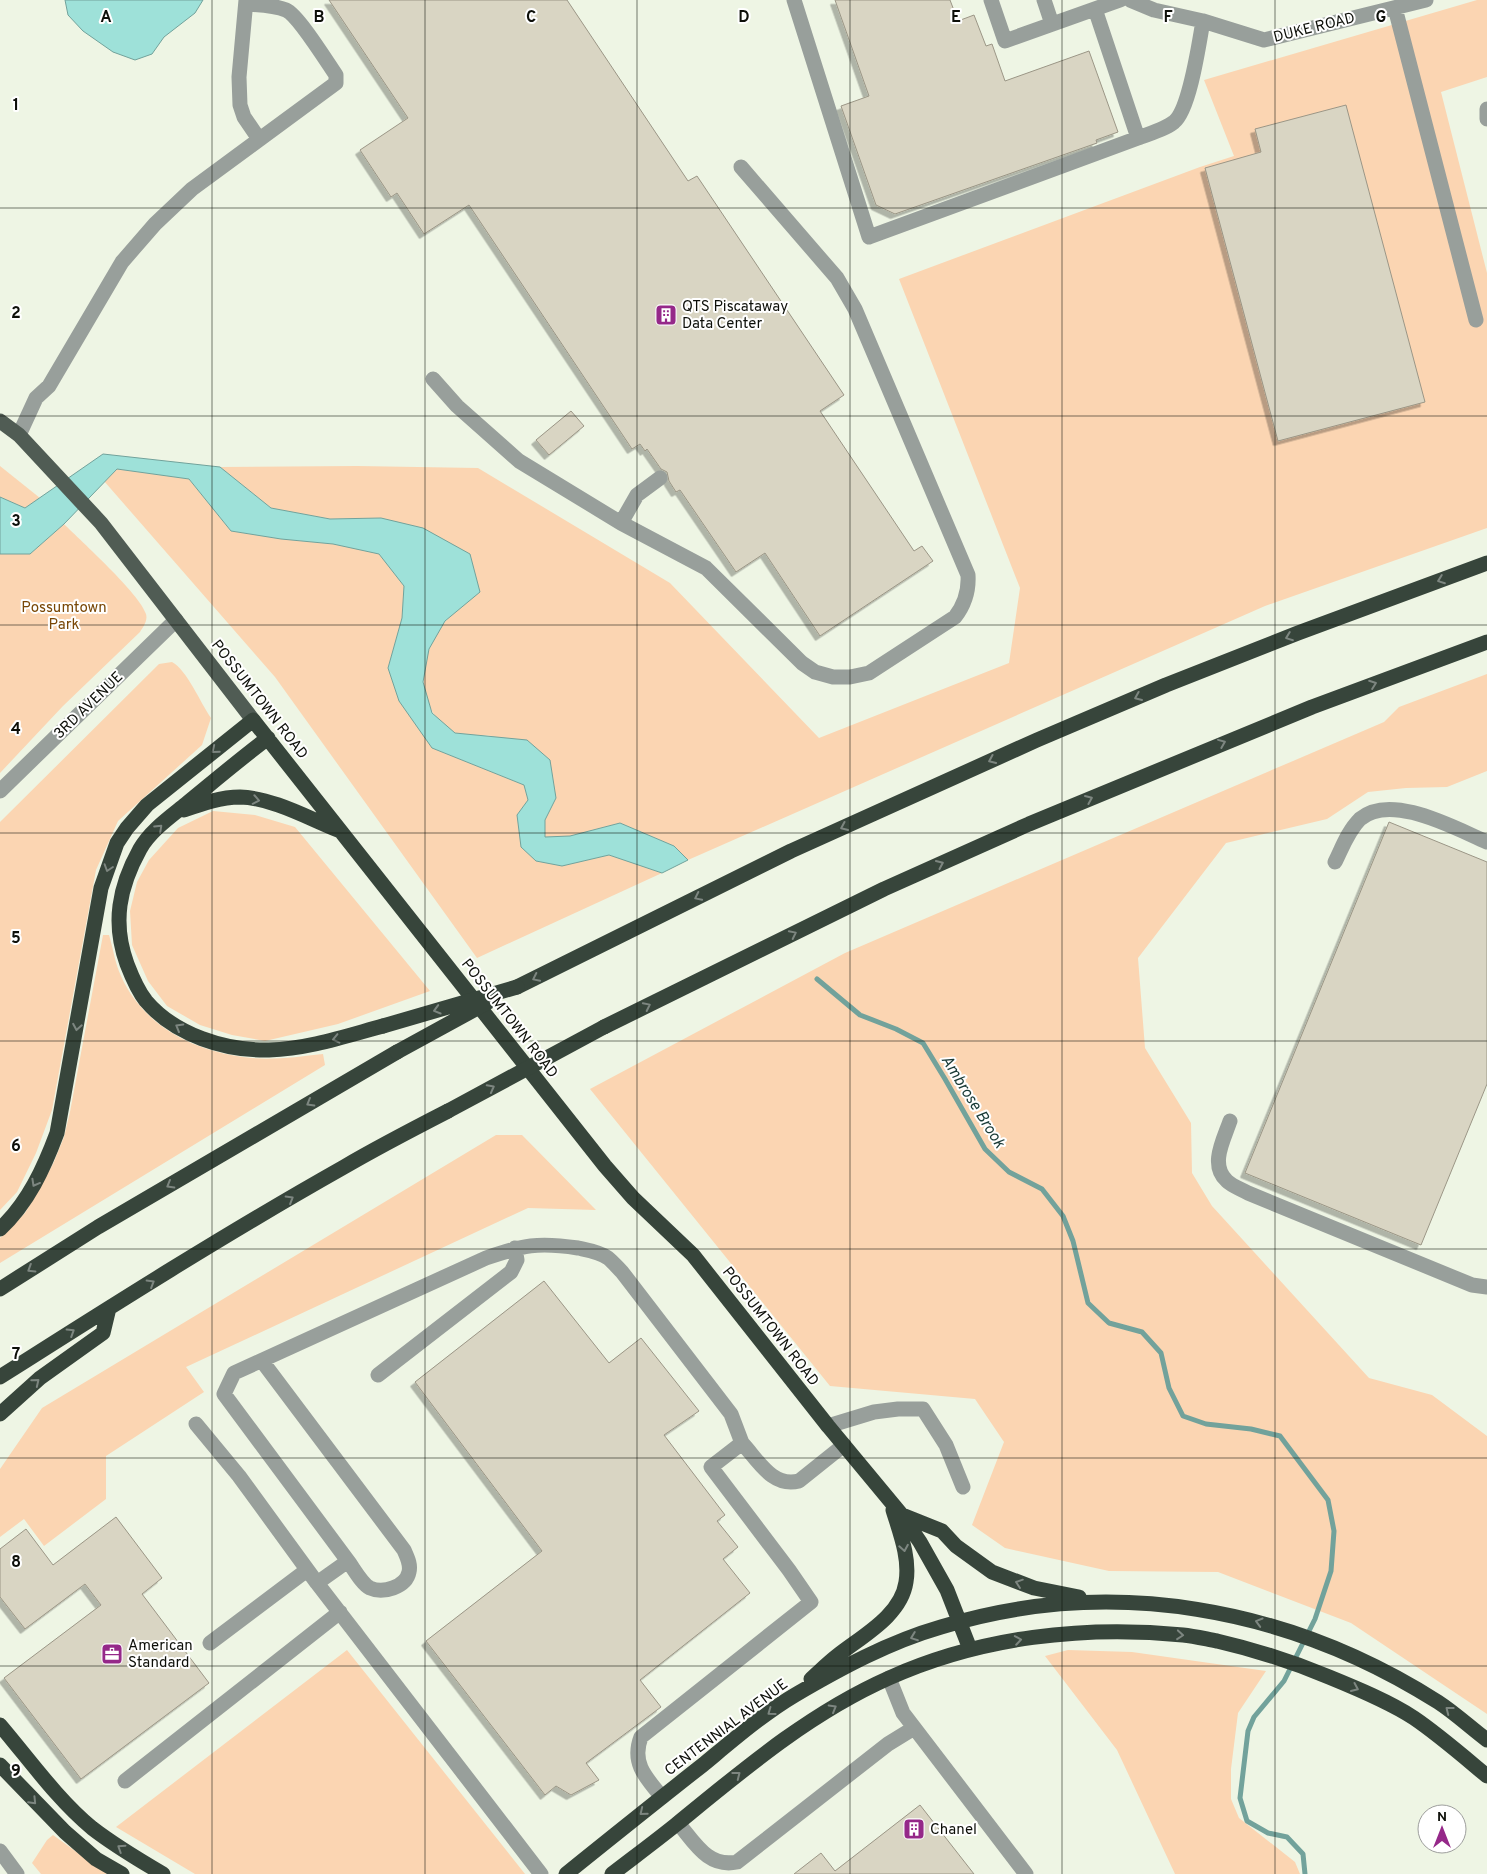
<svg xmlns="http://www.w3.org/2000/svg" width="1487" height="1874" font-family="Overpass,sans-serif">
<defs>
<filter id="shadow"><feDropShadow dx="-4.5" dy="4.5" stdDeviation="0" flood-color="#0004"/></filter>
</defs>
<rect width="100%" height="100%" fill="#eef5e4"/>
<path fill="#fbd5b2" d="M1477 0H1487V77L1441 92 1487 273V528L1265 606 688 860 674 846 620 823 570 836 545 837V820L556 798 492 736C483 735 461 736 454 732 413 709 418 655 445 622 454 611 469 601 480 592L381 518 330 519 271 508 220 467 357 466 478 468 670 583 819 738 1009 663 1020 588 899 279 1200 167 1234 156 1204 80Z
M0 466 40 498 25 508 0 497Z
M117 469 189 479 231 531 281 539 333 544 380 554 404 586 402 618 388 668 432 748 524 785 528 800 517 815 521 846 536 861 562 866 609 855 662 873 477 958 275 677 104 481Z
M64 524C81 541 140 594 146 614 148 621 143 627 140 632L63 706 0 773V554H30Z
M172 662C187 670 200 702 211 718L202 745 118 821 96 870 52 1110 36 1153 17 1192 0 1210V822L159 664Z
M1487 674V771L1447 787 1406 788 1368 792 1327 819 1226 843 1138 958 1145 1048 1191 1123 1192 1173 1212 1206 1369 1378 1432 1395 1487 1436V1714L1351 1623 1218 1572 1109 1571 1005 1548 972 1525 1004 1442 975 1399 830 1386 590 1089 845 953 1384 722 1399 707Z
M213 811 255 815 295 827 430 991 338 1024 265 1041 232 1035 200 1025 167 1006 148 981 132 945 130 911 137 882 149 860 178 828Z
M103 935H109C113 948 115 963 121 976 143 1025 191 1050 243 1057 269 1061 296 1057 323 1054L325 1065 0 1263V1238L25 1213 53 1164 64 1137 70 1112Z
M496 1135H522L596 1210 528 1208 186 1367 204 1392 106 1456V1499L44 1546 24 1519 0 1537V1469L42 1408Z
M347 1650 525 1874H195L116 1827Z
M1068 1650 1132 1652 1266 1671 1238 1713 1231 1769V1799L1239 1818 1295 1862 1300 1874H1175L1117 1750 1045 1656Z
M53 1835 107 1874H41L32 1863 47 1840Z"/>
<path fill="#9ee1d9" stroke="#72a29b" d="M65 0H203L195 13 164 37 152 54 135 60 113 52 83 31 68 15Z
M103 454 220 467 271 508 330 519 381 518 423 528 470 554 480 592 445 621 429 649 423 682 432 713 455 733 527 740 550 760 556 798 545 820V837L570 836 620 823 674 846 688 860 662 873 609 855 562 866 536 861 521 847 517 815 528 800 524 785 432 748 399 701 388 668 402 618 404 586 379 554 333 544 281 539 231 531 189 479 117 469 64 524 30 554H0V497L25 508Z"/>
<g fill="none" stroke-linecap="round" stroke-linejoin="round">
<path stroke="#72a29b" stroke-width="5" d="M817 979 860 1015 896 1029 923 1043 945 1079 985 1149 1009 1172 1042 1189 1063 1216 1073 1241 1088 1303 1109 1323 1142 1332 1161 1353 1169 1388 1183 1416 1206 1424 1251 1429 1280 1436 1328 1500 1334 1531 1331 1571 1315 1619 1284 1681 1254 1717 1248 1731 1240 1798 1247 1821 1268 1833 1287 1837 1303 1854 1305 1874"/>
</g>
<path fill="#d9d5c3" stroke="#9b9686" filter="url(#shadow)" d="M329 0H567L688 181 697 176 844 395 820 411 914 551 922 546 933 561 820 636 765 553 736 572 680 490 676 492 669 481 667 472 661 469 647 449 645 451 640 444 632 449 469 205 424 234 397 193 391 197 360 150 408 118Z
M835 0H950L958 21 974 15 986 46 992 44 1005 81 1089 51 1118 132 1096 140 1097 143 895 214 876 205 841 106 869 96Z
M1346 105 1425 402 1278 441 1205 168 1261 152 1255 129Z
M571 411 584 426 549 455 536 440Z
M1389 822 1487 862V1084L1421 1245 1245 1173Z
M544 1281 609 1363 641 1338 699 1411 664 1435 725 1515 717 1521 738 1547 723 1559 750 1593 640 1680 661 1707 586 1763 599 1780 571 1795 556 1786 545 1795 426 1641 542 1551 415 1382Z
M116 1517 162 1578 142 1594 209 1683 81 1779 4 1678 101 1605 85 1584 25 1629 0 1597V1549L26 1529 53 1565Z
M920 1805 974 1874H794L821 1853 835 1871Z"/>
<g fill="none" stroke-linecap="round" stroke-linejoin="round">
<path stroke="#989f9b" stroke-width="15" d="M246 0 239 77 240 105 244 117 259 139
M794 0 869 237 1138 138C1148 134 1166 129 1174 122 1190 109 1199 43 1203 21
M991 0 1005 41 1120 0
M1044 0 1052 24
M1130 0 1154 10 1203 21 1264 40 1426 0
M1395 8 1476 320
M1095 9 1138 138
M1487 109V119
M433 379 457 406 519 461 621 523 706 568 802 663 815 672 833 677H850L869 673 955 617C965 604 969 591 968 575L855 309 837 278 741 167
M19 435 36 398 49 386 122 262 155 224 192 189 336 83V75C327 62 298 15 286 10 274 5 260 5 247 4
M621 523 637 495 660 478
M0 791 176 620
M1335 862C1342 848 1348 831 1360 819 1391 792 1456 829 1487 842
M1230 1121C1224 1139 1209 1165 1227 1181 1232 1186 1241 1189 1248 1193L1472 1285 1487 1287
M262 1361 404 1550C407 1557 411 1564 409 1572 406 1587 383 1594 370 1588 362 1584 354 1569 348 1561
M378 1375 511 1272 517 1260 515 1248
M196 1424 239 1476 317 1583
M828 1426 874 1412 898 1409H923L946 1445 963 1487
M210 1643 307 1570
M889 1678 903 1713 1026 1874
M125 1781 340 1612
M662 1797C646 1778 631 1763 641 1737L811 1602 789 1570 711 1467 742 1443C758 1460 772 1488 799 1481L844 1445
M678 1823C695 1843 708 1868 737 1862L888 1744 914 1728
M0 1851 17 1874
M541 1874 317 1583 348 1561 224 1394 234 1373 486 1258C523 1245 538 1242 578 1248 587 1250 600 1252 608 1258 613 1262 617 1267 622 1272L731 1414 742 1443"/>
<path stroke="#505c54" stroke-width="15" d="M0 421 19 435 101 523 253 720"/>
<path stroke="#37453b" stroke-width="15" d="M268 738C240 759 213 782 186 804 170 817 150 831 140 849 119 887 112 923 127 964 132 977 138 991 146 1001 175 1035 225 1051 269 1050 308 1049 346 1036 383 1026
M184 810C201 804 221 797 240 797 273 798 308 818 338 830
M517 987 791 851 1037 740 1166 685 1298 633 1487 563
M604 1027 884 889 1029 824 1312 707 1487 642
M0 1229C28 1203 44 1168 57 1133L101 888 117 843 127 828 147 805 253 720 605 1166 633 1198 693 1255 828 1426 901 1514 920 1542 947 1590 970 1649
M0 1289 98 1227 397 1052
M0 1377C113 1305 227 1233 344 1167 378 1147 413 1129 448 1111
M0 1414 40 1378 103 1333 109 1308
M902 1515 942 1531 956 1546 992 1572 1034 1588 1079 1597
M811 1679C820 1671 828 1663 837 1656 862 1636 901 1616 906 1582 910 1558 900 1533 893 1510
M0 1725C29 1759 57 1799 92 1828 114 1845 139 1860 163 1874
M0 1765 65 1832 96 1859 122 1874
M566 1874C612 1837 658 1800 704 1764 733 1740 763 1714 795 1695 841 1668 889 1642 941 1627 1111 1575 1288 1607 1438 1702 1455 1713 1471 1728 1487 1740
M612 1874C634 1857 657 1840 678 1823 744 1769 810 1713 889 1678 980 1637 1084 1625 1183 1635 1194 1636 1206 1639 1217 1641 1256 1650 1293 1662 1329 1677 1356 1688 1390 1702 1414 1718 1439 1735 1463 1756 1487 1776"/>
<path stroke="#37453b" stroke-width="15" d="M383 1026 517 987
M397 1052 492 1000
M448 1111 604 1027"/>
</g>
<defs><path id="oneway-chevron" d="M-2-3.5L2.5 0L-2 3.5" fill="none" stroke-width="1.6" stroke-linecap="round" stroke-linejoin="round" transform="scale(1.25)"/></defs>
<g stroke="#7d8680">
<use href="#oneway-chevron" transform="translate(1441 580) rotate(159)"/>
<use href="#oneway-chevron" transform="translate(1289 637) rotate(159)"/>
<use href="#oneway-chevron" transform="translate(1373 684) rotate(-20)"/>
<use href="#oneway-chevron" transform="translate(1138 697) rotate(157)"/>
<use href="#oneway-chevron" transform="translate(1222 743) rotate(-22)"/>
<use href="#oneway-chevron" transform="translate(215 750) rotate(141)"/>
<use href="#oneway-chevron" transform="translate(992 760) rotate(156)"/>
<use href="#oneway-chevron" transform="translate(1089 799) rotate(-23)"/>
<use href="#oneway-chevron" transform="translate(256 800) rotate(11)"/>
<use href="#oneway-chevron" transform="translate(844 827) rotate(156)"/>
<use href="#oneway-chevron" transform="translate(159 828) rotate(-43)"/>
<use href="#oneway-chevron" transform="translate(940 864) rotate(-24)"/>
<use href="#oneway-chevron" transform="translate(108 868) rotate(108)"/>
<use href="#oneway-chevron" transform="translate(698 897) rotate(154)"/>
<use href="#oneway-chevron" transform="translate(793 934) rotate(-26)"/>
<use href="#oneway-chevron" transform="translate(536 978) rotate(154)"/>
<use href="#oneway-chevron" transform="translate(647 1006) rotate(-26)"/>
<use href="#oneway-chevron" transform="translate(437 1010) rotate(164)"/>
<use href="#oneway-chevron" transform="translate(77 1027) rotate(100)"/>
<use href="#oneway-chevron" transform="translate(179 1027) rotate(-150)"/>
<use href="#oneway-chevron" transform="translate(336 1039) rotate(167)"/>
<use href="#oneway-chevron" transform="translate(491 1088) rotate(-28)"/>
<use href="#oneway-chevron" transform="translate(310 1103) rotate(150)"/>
<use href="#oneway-chevron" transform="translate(35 1183) rotate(119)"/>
<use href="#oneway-chevron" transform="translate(170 1185) rotate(150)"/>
<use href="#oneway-chevron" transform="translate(290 1199) rotate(-31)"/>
<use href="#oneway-chevron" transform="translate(31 1269) rotate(148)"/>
<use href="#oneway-chevron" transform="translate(151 1283) rotate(-31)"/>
<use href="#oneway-chevron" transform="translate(71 1332) rotate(-32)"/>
<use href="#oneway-chevron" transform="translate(36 1382) rotate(-39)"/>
<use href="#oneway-chevron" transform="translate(904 1548) rotate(80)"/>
<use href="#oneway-chevron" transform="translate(1019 1583) rotate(-161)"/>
<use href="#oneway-chevron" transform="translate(1259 1622) rotate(-164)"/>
<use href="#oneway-chevron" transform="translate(1180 1635) rotate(5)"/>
<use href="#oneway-chevron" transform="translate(914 1637) rotate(159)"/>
<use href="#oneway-chevron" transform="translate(1018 1640) rotate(-9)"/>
<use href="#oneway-chevron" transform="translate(1355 1688) rotate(24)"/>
<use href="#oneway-chevron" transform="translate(833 1708) rotate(-30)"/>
<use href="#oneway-chevron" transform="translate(1449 1710) rotate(-142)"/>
<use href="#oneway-chevron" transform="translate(771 1712) rotate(144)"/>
<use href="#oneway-chevron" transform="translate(737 1775) rotate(-38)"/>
<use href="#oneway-chevron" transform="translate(33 1801) rotate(46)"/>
<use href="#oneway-chevron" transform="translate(643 1812) rotate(141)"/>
<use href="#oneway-chevron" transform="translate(121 1848) rotate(-147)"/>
</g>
<path fill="none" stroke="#0d0f09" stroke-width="1" stroke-opacity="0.55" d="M212 0V1874M425 0V1874M637 0V1874M850 0V1874M1062 0V1874M1275 0V1874M0 208H1487M0 416H1487M0 625H1487M0 833H1487M0 1041H1487M0 1249H1487M0 1458H1487M0 1666H1487"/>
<defs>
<g id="building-square" transform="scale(1.125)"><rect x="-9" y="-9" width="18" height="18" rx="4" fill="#952889" stroke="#fff"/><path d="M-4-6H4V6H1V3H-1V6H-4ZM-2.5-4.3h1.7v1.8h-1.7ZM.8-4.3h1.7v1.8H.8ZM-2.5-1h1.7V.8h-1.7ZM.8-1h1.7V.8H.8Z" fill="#fff"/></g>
<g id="office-square" transform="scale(1.125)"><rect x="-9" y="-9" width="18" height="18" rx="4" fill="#952889" stroke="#fff"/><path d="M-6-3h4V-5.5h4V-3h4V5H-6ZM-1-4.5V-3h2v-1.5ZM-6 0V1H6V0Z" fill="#fff"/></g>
</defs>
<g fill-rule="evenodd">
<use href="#building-square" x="666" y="315"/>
<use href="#office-square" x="112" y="1654"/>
<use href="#building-square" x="914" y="1829"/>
</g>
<g text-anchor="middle" stroke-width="4" stroke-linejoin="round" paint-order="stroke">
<g font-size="15" fill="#0d0f09" stroke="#fff">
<text transform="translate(1314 27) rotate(-14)" y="5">DUKE ROAD</text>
<text transform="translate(260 699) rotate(52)" y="5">POSSUMTOWN ROAD</text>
<text transform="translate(88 705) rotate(-44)" y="5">3RD AVENUE</text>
<text transform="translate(510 1018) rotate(52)" y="5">POSSUMTOWN ROAD</text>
<text transform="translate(771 1326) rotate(52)" y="5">POSSUMTOWN ROAD</text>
<text transform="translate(726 1727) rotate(-37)" y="5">CENTENNIAL AVENUE</text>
</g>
<g font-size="15" fill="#0d0f09" stroke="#fff" text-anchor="start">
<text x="682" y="311">QTS Piscataway<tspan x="682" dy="17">Data Center</tspan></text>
<text x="128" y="1650">American<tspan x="128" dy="17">Standard</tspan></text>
<text x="930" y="1834">Chanel</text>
</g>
<g font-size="15" fill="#794706" stroke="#fff">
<text x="64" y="612">Possumtown<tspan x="64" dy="17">Park</tspan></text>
</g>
<g font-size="16" font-style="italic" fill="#193a36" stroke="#fff">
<text transform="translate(974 1101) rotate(58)" y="6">Ambrose Brook</text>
</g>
</g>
<g font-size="16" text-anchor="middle" font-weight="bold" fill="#0d0f09" stroke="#fff" stroke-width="4" stroke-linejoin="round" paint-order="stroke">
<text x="106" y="22">A</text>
<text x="319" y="22">B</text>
<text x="531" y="22">C</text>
<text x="744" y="22">D</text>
<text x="956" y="22">E</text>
<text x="1168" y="22">F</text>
<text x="1381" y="22">G</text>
<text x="16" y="110">1</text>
<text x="16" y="318">2</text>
<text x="16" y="526">3</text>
<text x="16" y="734">4</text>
<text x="16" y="943">5</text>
<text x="16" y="1151">6</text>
<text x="16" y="1359">7</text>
<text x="16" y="1567">8</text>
<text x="16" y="1776">9</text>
</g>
<g transform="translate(1442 1829)"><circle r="24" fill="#ffffff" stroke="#9e9f9d"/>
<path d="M0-4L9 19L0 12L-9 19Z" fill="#952889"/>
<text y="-8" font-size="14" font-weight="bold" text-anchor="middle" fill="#0d0f09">N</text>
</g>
</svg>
